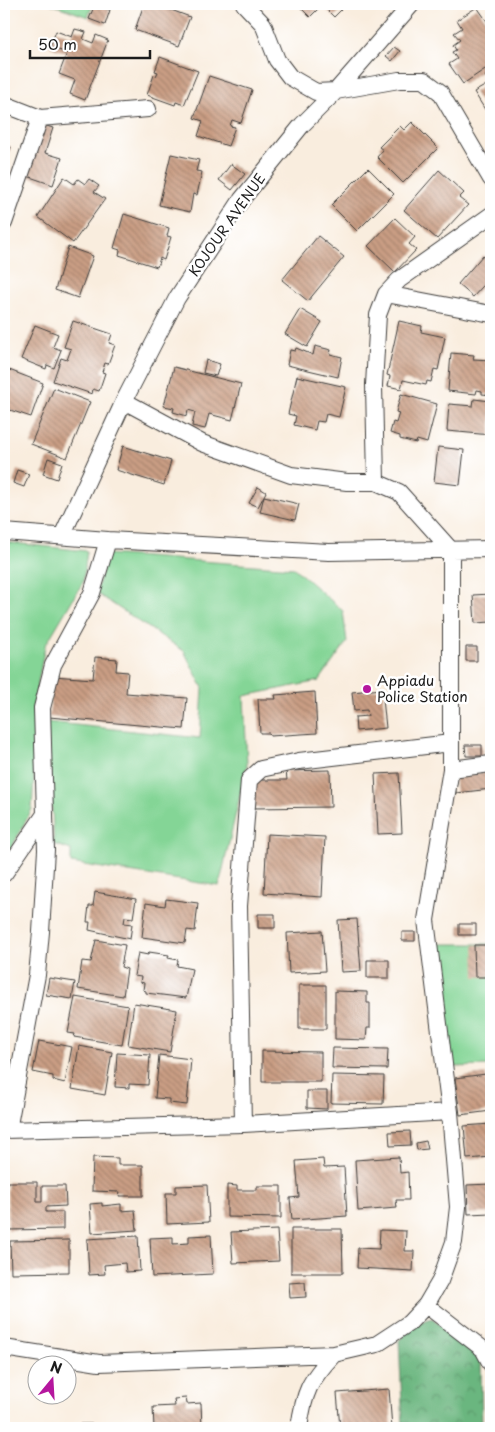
<svg xmlns="http://www.w3.org/2000/svg" width="495" height="1432" font-family="'Playpen Sans',sans-serif">
<defs>
<pattern id="forest-crowns" width="20" height="18" patternUnits="userSpaceOnUse" patternTransform="scale(1.25)"><rect width="20" height="18" fill="#6bb67f"/><path d="M2 6a3 3 0 1 1 6 0M12 15a3 3 0 1 1 6 0" fill="none" stroke="#579367"/></pattern>
<pattern id="building-back-hatch" width="6" height="6" patternUnits="userSpaceOnUse" patternTransform="scale(1.25)"><rect width="6" height="6" fill="#ca9e84"/><path d="M-1 5l2 2M0 0l6 6M5-1l2 2" fill="none" stroke="#a3806b"/></pattern>
</defs>
<rect width="100%" height="100%" fill="#fff"/>
<filter id="ink" filterUnits="userSpaceOnUse"><feTurbulence type="fractalNoise" baseFrequency=".02" numOctaves="2"/><feDisplacementMap in="SourceGraphic" scale="10" xChannelSelector="R" yChannelSelector="G"/><feConvolveMatrix kernelMatrix="1 2 1 2 8 2 1 2 1" color-interpolation-filters="sRGB"/></filter>
<filter id="wash" filterUnits="userSpaceOnUse"><feTurbulence type="fractalNoise" baseFrequency=".0096" numOctaves="4" result="noise"/><feDisplacementMap in="SourceGraphic" scale="20" xChannelSelector="R" yChannelSelector="G"/><feGaussianBlur stdDeviation="1.12" result="paint"/><feColorMatrix in="noise" values="0 0 0 0 0 0 0 0 0 0 0 0 0 0 0 0 0 1.4 0 .05"/><feComposite in="paint" operator="in"/></filter>
<g filter="url(#wash)">
<rect width="100%" height="100%" fill="#f9edde"/>
<path fill="#84d596" stroke="#507859" d="M51 4H93L88 17Z
M4 542 87 551 83 582 45 646 33 708 35 761 32 809 4 862Z
M107 554 294 568 343 611 347 642 319 681 244 696 247 765 219 886 71 863V850L54 844 47 722 200 738 203 688 184 651 96 593Z
M435 944H491V1066L448 1067Z"/>
<path fill="url(#forest-crowns)" stroke="#44694e" d="M432 1318 481 1357 482 1428H403L399 1340 417 1323Z"/>
<g id="blocks">
<path fill="url(#building-back-hatch)" d="M95 4 110 10 105 25 89 19Z
M144 4H155L190 17 179 46 135 30Z
M297 4H347L334 17 322 5 310 17Z
M477 7 491 27V65L463 84 449 64 457 59 452 52 456 50 453 45 460 40 454 33 462 28 457 20Z
M75 29 86 32 83 39 93 43 96 35 108 40 85 100 70 94 75 80 59 74 67 53 50 47 56 31 72 37Z
M394 47 400 51 392 61 386 56Z
M160 57 198 71 184 105 176 102 175 105 147 95 154 75 156 76 158 72 155 71Z
M491 72V115L489 116 474 92 490 83 485 76Z
M209 76 252 90 241 123 232 120 230 126 235 127 228 146 198 136 203 121 194 118Z
M412 122 438 148 403 183 377 157 383 150 379 147 400 126 404 130Z
M43 125 53 128 45 153 62 158 53 185 27 176Z
M4 144 11 147 4 164Z
M171 154 199 160 196 171 202 172 197 195 193 194 190 212 159 205Z
M231 164 245 174 232 190 219 180Z
M368 168 394 194 357 231 331 205Z
M439 170 464 193 459 198 468 205 437 239 404 210Z
M64 177 74 184 78 179 85 184 89 179 99 186 94 192 105 199 73 243 38 217Z
M124 214 169 228 167 236 171 237 164 260 160 258 157 267 119 255 120 250 114 248Z
M395 218 415 237 409 244 416 250 395 272 368 246Z
M318 236 344 257 308 301 282 280Z
M68 247 93 256 78 298 55 290Z
M483 255 491 262V277L473 297 458 284Z
M300 309 322 322 307 347 285 334Z
M73 321 112 334 109 343 115 345 108 364 105 363 102 372 105 373 99 391 93 389 92 394 53 381 61 358 67 360 71 349 64 347Z
M399 321 422 326 421 332 445 337 438 370 434 369 431 382 427 381 426 385 403 380 401 389 388 386 390 376 387 375Z
M35 325 58 334 53 347 61 350 54 368 47 365 46 369 21 359Z
M315 346 331 350 330 354 342 357 338 377 287 365 290 350 295 351 296 348 313 355Z
M451 353 474 355 473 359 491 360V395L482 394V391L477 390 476 394 448 391Z
M206 360 220 364 216 376 203 373Z
M174 367 241 384 232 420 209 414 205 429 192 426 195 412 188 410 187 416 173 412 174 408 164 406Z
M4 368 43 383 31 417 4 408Z
M297 376 346 387 339 417 326 414 324 422 317 421 315 430 294 425 296 416 288 414Z
M54 388 90 402 67 458 31 444Z
M401 394 437 404 427 443 417 440 416 443 400 439V436L390 433 393 422 396 423 399 413 396 412Z
M474 399 491 401V435L447 431 449 404 473 406Z
M123 446 171 461 164 485 116 470Z
M438 447 464 450 460 485 434 482Z
M48 458 62 463 57 479 43 474Z
M17 470 29 474 24 487 13 483Z
M258 487 266 492 258 507 249 503Z
M264 496 299 504 295 520 260 512Z
M491 594V622L475 623 473 595Z
M466 647H477V661H466Z
M95 657 117 659 116 671 128 672 126 693 187 698 184 729 49 717 53 676 93 679Z
M382 689 386 728 356 731 355 717 368 716 367 710 354 711 352 692Z
M315 692 317 733 270 736 269 733H260L258 699H276L275 695Z
M465 745H482V756H466Z
M330 770 331 807 253 808V780H287L286 771Z
M491 772V789L456 793 454 775Z
M399 773 402 833 378 834 375 774Z
M267 834 325 837 322 897 264 893Z
M95 892 136 899 133 918 125 917 124 923 132 924 130 939 89 930 90 922H87L89 906H93Z
M166 899 198 903 195 931 187 930 185 943 142 937 146 903 165 906Z
M258 914H275V928H258Z
M357 919 361 971 341 972 338 920Z
M459 924H476V935H459Z
M322 931 325 971 289 973 287 933Z
M402 932H415V941H402Z
M96 940 125 945 121 967 127 969 123 996 78 989 82 961 91 962Z
M474 945H491V977H475Z
M149 952 169 955 168 958 178 960 177 966 192 969 186 998 146 993V991L143 990 144 983 140 982 141 977 134 976 138 953 148 955Z
M367 960H389V978H367Z
M49 978 75 982 72 999 46 995Z
M299 985H326V1029H299Z
M335 991 367 992V1003H370V1028H367L366 1040 335 1039Z
M75 997 128 1006 122 1045 74 1037 75 1034 68 1033Z
M134 1003 177 1010 170 1052 128 1045Z
M39 1041 72 1047 65 1083 53 1080V1076L33 1072Z
M79 1046 112 1052 105 1095 72 1089Z
M333 1048 388 1049 387 1069 332 1068Z
M262 1051 321 1052V1082H262Z
M117 1053 150 1055 148 1085 129 1084V1088L115 1087Z
M159 1055 191 1059 187 1105 169 1103V1099L155 1098Z
M486 1074 491 1111 460 1115 455 1078Z
M332 1075 384 1076 383 1104 331 1103Z
M307 1091H327V1109L307 1108Z
M491 1124V1157L467 1159 464 1126Z
M410 1131 411 1145 390 1146 389 1132Z
M426 1141 428 1149 417 1150 416 1143Z
M93 1157 118 1158V1165H143V1196H119L120 1192 92 1191Z
M399 1157 400 1173 408 1172 409 1200H396L397 1208 358 1211 355 1160Z
M323 1159 324 1168 344 1167 347 1216 292 1220 290 1198 299 1197 296 1161Z
M7 1182H37V1202H42V1186H65L66 1206 46 1207V1212H63V1229L8 1230Z
M491 1184V1213L468 1214 467 1185Z
M207 1185 209 1222 167 1224 166 1193H176V1186Z
M227 1185 237 1186V1190H257V1186H281V1218L227 1217Z
M102 1203V1206L121 1204V1211L135 1210 137 1230 92 1233 90 1204Z
M291 1229H342L343 1273H291Z
M277 1230 279 1261 233 1263 231 1232Z
M380 1230 406 1231 405 1251H414L413 1271 357 1268 358 1248 379 1249Z
M211 1235 213 1274 152 1277 150 1238 173 1237V1244L189 1243V1236Z
M138 1236 140 1271 126 1272 125 1263 104 1265 105 1274 89 1275 87 1239Z
M69 1240V1272L11 1273 10 1241Z
M305 1282 306 1297 290 1298 289 1283Z
M389 1389 392 1428H340L337 1393Z
M186 1398 187 1404 201 1403 202 1428H154L153 1407 175 1406 174 1399Z
M80 1424H102L103 1428H80Z"/>
</g>
</g>
<g filter="url(#ink)">
<use href="#blocks" fill-opacity="0" stroke="#3d3b39" stroke-width="1"/>
<g fill="none" stroke-linecap="round" stroke-linejoin="round">
<g stroke="#3d3b39" stroke-width="18">
<path id="minor" d="M244 4 263 24 277 60 290 77 316 92 336 91 412 4
M4 104 40 118 4 223
M40 118 148 109
M386 294 491 314
M376 482 374 385 378 315 386 294 399 280 491 215
M4 532 108 540 329 552 491 549
M62 536 124 401 177 298 242 199 302 125 336 91 399 80H424L440 92 491 179
M451 769 491 764
M4 874 45 814
M243 1124 239 906 249 780 261 769 299 761 451 743
M4 1130 243 1124 450 1112
M8 1130 37 975 41 932 46 850 42 708 53 665 92 593 108 540
M426 1305 483 1349 491 1364
M4 1348 99 1363 334 1354 377 1344 409 1323 426 1305 440 1281 454 1242 458 1207 450 1112 426 920 451 769V550L399 492 376 482H347L291 475 202 443 124 401
M299 1428C304 1392 309 1381 334 1354"/>
</g>
<use href="#minor" stroke="#fff" stroke-width="16"/>
</g>
</g>
<circle fill="#b5179e" stroke="#fff" stroke-width="2" cx="367" cy="689" r="5"/>
<g text-anchor="middle" stroke-width="5" stroke-linejoin="round" paint-order="stroke">
<g font-size="14" fill="#1c1c1c" stroke="#fff">
<text transform="translate(227 225) rotate(-55)" y="5">KOJOUR AVENUE</text>
</g>
<g font-size="14" fill="#1c1c1c" stroke="#fff" text-anchor="start">
<text x="377" y="686">Appiadu<tspan x="377" dy="16">Police Station</tspan></text>
</g>
</g>
<rect width="495" height="1432" fill="none" stroke="#fff" stroke-width="20"/>
<g transform="translate(52 1380) rotate(18)"><circle r="24" fill="#ffffff" stroke="#a4a4a4"/>
<path d="M0-4L9 19L0 12L-9 19Z" fill="#b5179e"/>
<text y="-8" font-size="14" font-weight="bold" text-anchor="middle" fill="#1c1c1c">N</text>
</g>
<path d="M30 50v8h120v-8" fill="none" stroke="#1c1c1c" stroke-width="2.5"/>
<text x="38" y="50" font-size="15" fill="#1c1c1c" stroke="#ffffff" stroke-width="4" paint-order="stroke">50 m</text>
</svg>
